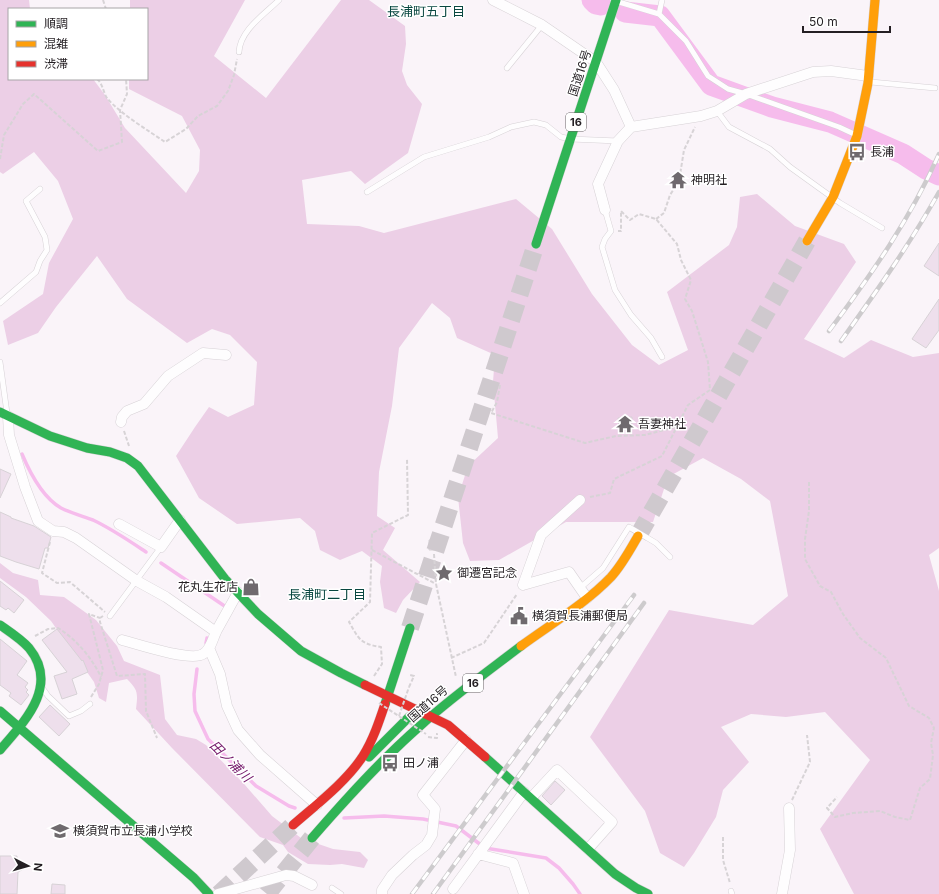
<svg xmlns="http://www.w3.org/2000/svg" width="939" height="894" font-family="Inter,'Noto Sans JP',sans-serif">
<rect width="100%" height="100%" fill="#faf4f9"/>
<path fill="#eccfe6" d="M0 0H29L30 9H9V79H93L105 95 125 128 186 193 199 171 200 150 182 116 129 89V79H147V9H130V0H245L214 56 266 98 341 0H369L405 26 406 44 402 71 407 85 422 104 408 153 365 184 351 171 302 180 307 224 359 226 384 233 516 199 552 229 592 294 632 345 659 365 688 350 667 292 729 245 737 227 740 197 757 194 795 226 844 244 856 262 804 339 844 358 871 340 913 357 939 353V548L929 555 939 591V894H854L820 829 870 760 825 712 786 717 751 714 721 727 749 762 723 790 716 817 694 853 684 867 660 853 645 811 590 737 669 610 753 625 788 596 770 501 741 479 703 458 668 477 653 522H566L499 560 470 561 463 543 458 497 468 466 498 438 493 382 495 355 457 338 450 318 432 303 399 348 392 406 379 472 377 516 395 528 383 550 420 582 403 600 396 613 384 608 380 582 382 566 362 551 340 560 320 550 315 531 300 518 237 524 199 498 176 456 195 427 209 407 228 417 254 405 257 362 230 335 212 329 187 343 127 299 97 256 56 307 38 333 8 345 3 321 43 294 49 263 73 219 58 181 34 152 3 174 0 172Z
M0 563 13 573 38 580 40 595 64 597 96 620 117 646 124 661 160 675 165 719 177 735 196 739 206 745 245 785 272 816 301 838 333 849 360 852 368 860 364 868 342 864 330 865 308 864 288 852 283 845 260 837 172 748 136 709C138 693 138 690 127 679L109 683 106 702 99 698 94 682 51 621 26 597 0 578Z"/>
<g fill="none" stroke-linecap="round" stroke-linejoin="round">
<path stroke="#f6bcec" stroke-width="3.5" d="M22 454C30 473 42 497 61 508 71 513 82 516 93 520 112 529 128 540 146 552
M161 563 226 607 225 609
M206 643 207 638
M197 669 194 694 195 711 208 739 256 786 289 806 295 808
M344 818 384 816 423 819 456 826 485 848 546 858 559 868 573 884 580 894"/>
<path stroke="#f6bcec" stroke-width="21" d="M592 0 596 4 601 5
M625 12 660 16 711 85 772 107 830 122 903 154 926 169 939 175"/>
</g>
<path fill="#eedfec" stroke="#d7d2d6" d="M939 243V276L924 266Z
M939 299V330L926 348 912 339Z
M632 417V430H619L618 418Z
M0 469 11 474 0 498Z
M0 512 11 517V518L34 526 51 537 48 548H45L39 569 16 562 0 556Z
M429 540H440V550H429Z
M0 581 24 600 14 613 8 608 6 610 0 606Z
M57 629 82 661 83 660 88 672 72 679 77 694 62 699 54 676 67 672 42 640Z
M0 639 27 661 17 675 28 683 25 687 28 690 26 692 29 695 21 705 9 696 11 693 0 685Z
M50 705 70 724 59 736 39 717Z
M555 781 565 790 551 805 542 796Z
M0 856H17V861L29 866 18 872 17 894H0Z
M52 884 65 885V894H51Z"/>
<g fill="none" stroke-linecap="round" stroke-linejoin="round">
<path stroke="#cfc9ce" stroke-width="18" stroke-dasharray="18 9" stroke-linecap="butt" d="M638 536 807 241
M410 628 536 244
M219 894 293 825
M267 894 312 838"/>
<g stroke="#d7d2d6" stroke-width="6">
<path id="lane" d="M619 2 659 14 686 41 708 76 728 89 746 94 839 127 854 134
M659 14 662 0
M239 52C240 30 265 14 279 0
M507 68 542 25
M871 82 935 88
M717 111 729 127 770 149 790 167 840 203 882 228
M367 192 424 157 489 137 511 127 534 122 546 125 561 137 571 139 618 141
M605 210 611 231 605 239 602 247 615 290 631 315 651 338 662 357
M0 303 36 272 40 261 47 250 45 237 26 201 40 189
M0 362 7 413
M580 588 603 568 629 527 656 543 670 557
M110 616 161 547
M43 689 48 696 69 716 81 711 90 704
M332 888 341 894
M731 891 732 894"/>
</g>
<g stroke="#d7d2d6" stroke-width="11">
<path id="street" d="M493 0 542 25 596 62 614 90 631 127
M605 210 598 184 618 141 631 127 701 116 717 111 746 94 813 72 831 71 868 76
M8 416 9 435 25 487 38 521 53 531 64 532 76 538 137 581 166 597 216 632
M121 422 122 417 127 411 144 404 168 376 203 353 226 355
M119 524 161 547 180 520
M523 585 541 535 580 500
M523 585 569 572 587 598
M122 640C137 644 191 662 203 654 211 650 213 637 217 630 224 617 231 605 238 592
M209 648 220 674 227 706 238 730 260 755 317 805
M531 798 557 770 612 822 588 849
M478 854 513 863 524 894
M453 889 524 792
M218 894 286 875 294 876 312 885
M382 894V890L392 875 413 855 426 845 432 835 435 809 423 795 466 740
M782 894 790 850 789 808"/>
</g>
<g stroke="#d7d2d6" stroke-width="10">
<path id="fast" d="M536 244 616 0
M0 412 50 436 87 448 110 452 127 458 138 466 225 579 258 614 301 651 341 673 365 685
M0 625C10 632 21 639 29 648 60 686 24 722 0 750
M385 704 410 628
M0 711 194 878 209 894
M369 757 409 717 419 713 431 716
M485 757 615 874 636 888 648 894
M312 838C346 799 381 760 420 726 452 697 487 672 521 646"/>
</g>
<g stroke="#d7d2d6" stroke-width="10">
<path id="slow" d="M807 241 833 197 857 136 868 83 875 0
M521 646C551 624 585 604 611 577 622 565 630 550 638 536"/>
</g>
<g stroke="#d7d2d6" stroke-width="10">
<path id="jam" d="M365 685 448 725 485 757
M293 825C316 805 347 781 363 756 373 740 379 722 385 704"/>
</g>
<path stroke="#d7d3d6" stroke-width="2" stroke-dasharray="4 2" stroke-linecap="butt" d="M103 0 106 9
M97 79C103 84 103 92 107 98 119 113 149 131 165 142L186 129 198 116 217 106 228 91 234 75 237 59
M0 159 4 135 23 104 34 94 98 151 122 142 120 110 127 94 126 79
M656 219 664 213 670 195 679 181 684 150 695 127
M500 385 497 402 491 413 585 443 616 436 645 435 676 427
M649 422H680
M124 431 129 446
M809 482V511L805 539V559L820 586 831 592 843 614 860 638 886 658 909 706 929 718 934 728 931 743 933 755 930 779 920 788 910 820 895 817 880 811 853 813 835 817 827 808 837 797
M590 497 610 493 614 479 662 456 688 405 710 390 708 362 692 311 685 299 691 280 681 260 677 244 656 219 639 214 630 220 621 211V231H618
M50 542 42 573 57 583 70 582 105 612
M372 550 436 584
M434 554 436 584 456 677
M103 616 100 618V622L117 676 145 674 146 711 157 738
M35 636 48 629 58 628C76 639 92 658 101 677
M451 658 484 643 517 594
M374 676 382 664 381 647C360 644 359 639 349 622L370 602 372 533 408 515 407 458
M409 687 414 676 410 675
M91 697 99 684 103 670 89 614 100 618
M428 737 437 738V734H436
M792 800 810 762 807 735
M723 837V860L730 883"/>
<use href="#lane" stroke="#fefdfe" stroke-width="5"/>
<use href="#street" stroke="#fefdfe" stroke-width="10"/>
<use href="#fast" stroke="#30b455" stroke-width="9"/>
<use href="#slow" stroke="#ff9f0a" stroke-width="9"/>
<use href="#jam" stroke="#e5322d" stroke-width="9"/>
<g stroke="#cdcbcd" stroke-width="4.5">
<path id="rail" d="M829 331C871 275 911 218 939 154
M841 341C876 292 910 244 939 192
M412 894 634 595
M433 894 644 603"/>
</g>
<use href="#rail" stroke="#fff" stroke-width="3" stroke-dasharray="9" stroke-linecap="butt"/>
<path stroke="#d7d3d6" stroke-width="2" stroke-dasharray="4 2" stroke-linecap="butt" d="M379 703 426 734
M399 716 409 687"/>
</g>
<defs>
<g id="bus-bare" transform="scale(1.38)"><path d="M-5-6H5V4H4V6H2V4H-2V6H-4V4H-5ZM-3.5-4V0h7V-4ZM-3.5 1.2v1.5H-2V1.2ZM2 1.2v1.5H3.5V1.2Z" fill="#6f6a6e" stroke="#fff" stroke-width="2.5" paint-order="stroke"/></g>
<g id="temple-bare" transform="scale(1.38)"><path d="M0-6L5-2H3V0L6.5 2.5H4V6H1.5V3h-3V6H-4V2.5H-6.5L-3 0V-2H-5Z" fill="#6f6a6e" stroke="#fff" stroke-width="2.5" paint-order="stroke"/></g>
<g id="sight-bare" transform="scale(1.38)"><path d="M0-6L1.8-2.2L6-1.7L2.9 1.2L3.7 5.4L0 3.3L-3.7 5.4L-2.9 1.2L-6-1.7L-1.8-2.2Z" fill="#6f6a6e" stroke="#fff" stroke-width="2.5" paint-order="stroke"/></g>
<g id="shop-bare" transform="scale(1.38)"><path d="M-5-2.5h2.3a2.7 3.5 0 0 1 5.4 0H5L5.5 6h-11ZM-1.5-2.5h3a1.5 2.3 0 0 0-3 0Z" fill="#6f6a6e" stroke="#fff" stroke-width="2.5" paint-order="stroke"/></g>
<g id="civic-bare" transform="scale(1.38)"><path d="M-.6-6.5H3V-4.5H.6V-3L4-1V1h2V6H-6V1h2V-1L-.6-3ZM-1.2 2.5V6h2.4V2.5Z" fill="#6f6a6e" stroke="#fff" stroke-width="2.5" paint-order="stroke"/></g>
<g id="school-bare" transform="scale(1.38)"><path d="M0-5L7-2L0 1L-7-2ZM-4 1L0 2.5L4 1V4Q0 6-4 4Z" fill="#6f6a6e" stroke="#fff" stroke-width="2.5" paint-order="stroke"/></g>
</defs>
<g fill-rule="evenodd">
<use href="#bus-bare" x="857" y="152"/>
<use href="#temple-bare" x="678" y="180"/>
<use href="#temple-bare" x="625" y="424"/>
<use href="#sight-bare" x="444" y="573"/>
<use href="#shop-bare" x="251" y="587"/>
<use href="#civic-bare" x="519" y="616"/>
<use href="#bus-bare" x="390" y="763"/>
<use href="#school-bare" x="60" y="831"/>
</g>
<g text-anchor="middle" stroke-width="3" stroke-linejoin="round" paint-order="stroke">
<g fill="#fff" stroke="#666265" stroke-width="1">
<rect x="566" y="113" width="20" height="18" rx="3"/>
<rect x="463" y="674" width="20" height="18" rx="3"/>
</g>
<g font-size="11" font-weight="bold" fill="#241f23">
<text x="576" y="126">16</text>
<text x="473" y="687">16</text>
</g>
<g font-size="12" fill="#241f23" stroke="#fff">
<text transform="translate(580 73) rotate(-72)" y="4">国道16号</text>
<text transform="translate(428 704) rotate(-41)" y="4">国道16号</text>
</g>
<g font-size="12" fill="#241f23" stroke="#fff" text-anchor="start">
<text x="870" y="156">長浦</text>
<text x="691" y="184">神明社</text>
<text x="638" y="428">吾妻神社</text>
<text x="457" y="577">御遷宮記念</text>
<text x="238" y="591" text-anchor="end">花丸生花店</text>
<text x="532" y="620">横須賀長浦郵便局</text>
<text x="403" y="767">田ノ浦</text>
<text x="73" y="835">横須賀市立長浦小学校</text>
</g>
<g font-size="13" fill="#094740" stroke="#fff">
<text x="426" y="16">長浦町五丁目</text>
<text x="327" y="599">長浦町二丁目</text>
</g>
<g font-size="13" font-style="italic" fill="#721468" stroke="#fff">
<text transform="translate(231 761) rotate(45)" y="5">田ノ浦川</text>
</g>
</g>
<rect x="8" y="8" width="140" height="72" fill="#ffffff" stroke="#a7a5a7"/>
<rect x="16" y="21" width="20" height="6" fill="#30b455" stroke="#a7a5a7"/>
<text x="44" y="28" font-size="12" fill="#241f23">順調</text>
<rect x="16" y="41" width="20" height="6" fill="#ff9f0a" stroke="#a7a5a7"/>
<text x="44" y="48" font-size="12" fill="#241f23">混雑</text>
<rect x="16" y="61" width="20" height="6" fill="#e5322d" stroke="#a7a5a7"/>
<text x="44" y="68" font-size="12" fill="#241f23">渋滞</text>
<g transform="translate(28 866) rotate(96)" stroke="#ffffff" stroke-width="3" paint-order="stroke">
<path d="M0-3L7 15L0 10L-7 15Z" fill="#241f23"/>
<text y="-6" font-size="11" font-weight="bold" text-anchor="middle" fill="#241f23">N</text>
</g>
<path d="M803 26v6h87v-6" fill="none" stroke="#241f23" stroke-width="2"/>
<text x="809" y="26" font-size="12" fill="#241f23" stroke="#ffffff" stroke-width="3" paint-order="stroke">50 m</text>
</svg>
